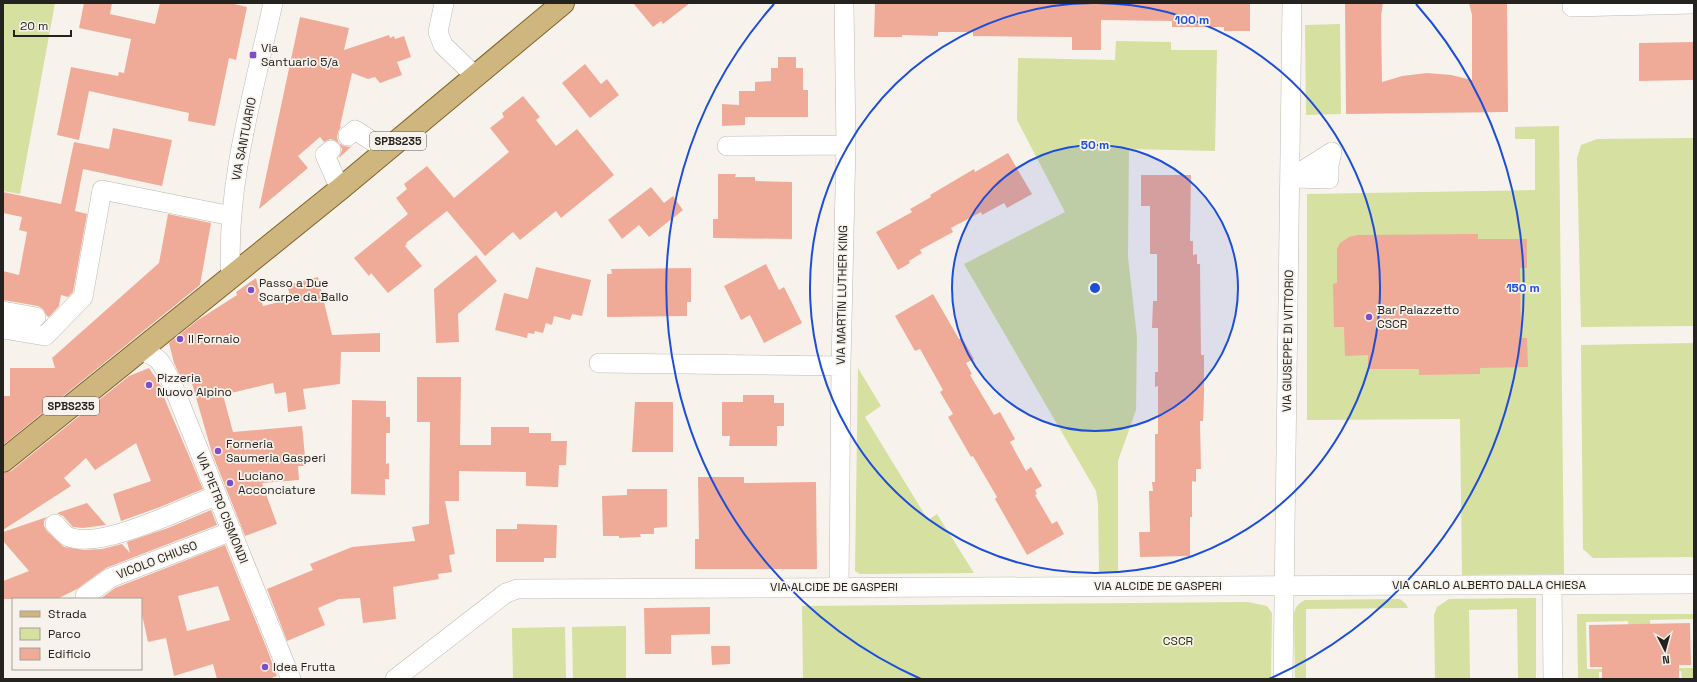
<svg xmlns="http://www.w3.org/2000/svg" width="1697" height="682" font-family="'Space Grotesk',sans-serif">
<rect width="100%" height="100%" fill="#f7f3ec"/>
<path fill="#d5e0a1" d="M3 3H55L20 194 3 191Z
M1340 24 1341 114 1306 115 1305 25Z
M1116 41 1171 42V50H1217L1215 151 1129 149 1128 257 1137 337 1136 410 1118 461V572H1099L1098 504 1096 491 964 264 1065 212 1017 120 1018 58 1115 60Z
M1559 126 1564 574 1462 575 1460 419 1307 420V194L1535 190V139H1515V127Z
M1694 138V326L1581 327 1577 158 1581 145 1597 139Z
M1694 343V557L1593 558 1583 549 1581 345Z
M858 368 881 406 865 417 928 520 937 514 974 573 860 574 855 571Z
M1536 598V679H1518L1517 609 1469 610 1470 679H1435L1434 615 1437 607 1449 599Z
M1400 599 1406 604 1408 608 1306 609V679H1295L1294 615C1295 606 1298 604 1305 600Z
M1248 602 1267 606 1272 613 1271 679H803L802 606Z
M1577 614H1694V632V619L1650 620V639L1629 640 1628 621 1586 622 1587 669H1606V672H1599V679H1578Z
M626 626V679H573L572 627Z
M565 627 566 679H513L512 628Z
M1674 668H1694V679H1682L1681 671H1675Z"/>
<path fill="#f0ab98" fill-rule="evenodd" d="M84 3H112L110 14 155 24 160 3H230L247 7 236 60 229 58 215 126 188 121 189 113 89 91 79 140 57 135 71 67 118 76 119 72 124 73 131 39 79 28Z
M633 3H690L663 24 661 21 653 27Z
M875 3H1250V31H1224V27H1172V21L1101 20V50H1072V37L973 36V32H938V36L902 35V37H874Z
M1345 3H1383L1381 16 1382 82 1402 76 1427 73 1451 75 1472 80V15L1469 3H1507L1508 112 1346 114Z
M300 17 349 28 344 50 389 35 390 38 394 36 395 39 404 36 411 57 397 62 402 75 380 83 375 77 368 79 352 73 340 126 341 127 338 132 337 138 339 143 344 146 350 147 353 145 339 158 341 153 342 149 339 143 334 140 330 139 324 142 320 137 298 156 308 168 259 209Z
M1694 42V80L1639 81V43Z
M778 57H796V68H803V90H808V117H745V125L722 126V104L739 105V91H755V82L771 81V68H778Z
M585 64 601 84 607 79 619 95 590 118 562 83Z
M523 96 540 117 536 120 556 146 577 129 614 175 561 218 556 211 520 240 513 232 485 256 447 211 406 243 407 244 405 246 422 266 388 293 371 273 369 276 354 258 408 214 396 198 407 189 404 184 427 166 454 198 509 152 490 128 504 117 502 113Z
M113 128 172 140 162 186 83 169 75 211 87 214 73 292 68 297 61 295 59 306 49 317 47 316 43 309 38 306 3 300V271L19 275 27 232 19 230 22 217 3 213V192L61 204 74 142 109 149Z
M1008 153 1032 194 1007 208 1004 203 982 215 981 212 951 228 953 232 920 250 922 253 909 261 910 263 898 270 876 232 912 212 910 209 931 197 930 195 974 169 975 172Z
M718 174H736L735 177H755V181L792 182V239L713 238V219H718Z
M1141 175H1191L1190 241H1193V255L1197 254V264H1200L1201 355H1204V396L1203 421H1200L1201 469H1196V482L1192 481V517H1190V556L1140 557 1139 532H1150L1149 491H1153L1152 482H1155V434H1158V386L1155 387V372H1158V328H1152L1153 301H1157V254H1150V206H1141Z
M651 187 664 203 673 196 683 210 649 237 639 225 622 239 608 220Z
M168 214 211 223 200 285 3 445V396H10V368H55L52 358 159 263Z
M1478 234V239H1527V268H1520L1521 338H1527L1528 367 1480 368V374L1419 375V369H1368V355L1345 356 1344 327H1334L1333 284 1337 283V249L1340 243 1349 237 1358 235Z
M476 255 497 281 458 314 459 342 436 343 434 289Z
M766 264 779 290 784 287 802 323 764 343 750 315 741 320 724 286Z
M536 267 591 280 582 316 572 314 570 320 554 316 552 325 546 323 543 333 535 331 534 334 528 333 527 338 495 330 504 293 528 299Z
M691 268V302H687V316L607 317V274H612L611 269Z
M318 277 332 335 380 333V352H341L340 384 303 389 306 409 288 412 286 392 275 394 273 383 223 395 233 432 302 426 306 466H298L299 480 262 483 277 524 245 536 212 453 191 380 183 382 174 363 169 343 198 320 237 295 236 292 256 278 263 306 291 299 287 285Z
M933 294 959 339 962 338 974 359 966 363 972 374 970 375 994 415 1000 412 1015 439 1010 442 1026 471 1031 467 1042 486 1035 490 1037 494 1035 495 1052 524 1057 521 1064 534 1027 555 995 499 997 497 973 456 971 457 948 417 953 414 940 392 943 390 920 349 915 351 895 316Z
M149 368 161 386 162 387 160 388 203 489 160 507 121 521 113 494 151 481 136 443 95 470 86 458 64 478 71 486 3 530V473L11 471 129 376Z
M417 377H461L460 445H491V427H529V433H551V441H567L566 465H559L558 487 526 486V472L459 471V501H445L455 554 449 555 452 572 438 574 439 579 393 587 396 619 363 623 360 598 339 599 318 608 325 625 287 641 267 589 313 570 310 564 352 547 415 541 412 527 429 524 430 422H417Z
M743 395H774V403H784V426H777V446H729L730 436H722V402H743Z
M352 400 386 401V417H390V433H386V464L389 463V479H385V495L351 494Z
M635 402H673V452H632Z
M698 477H744V483L816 482 817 569H695V539H699Z
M627 489H667V527L654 528V534H640L641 537 619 538V536H603L602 496 627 495Z
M87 503 106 525 83 528 73 527 63 516 57 513Z
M211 510 217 525 106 568 77 589 57 599H3V581L29 571 3 541V532L47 517 44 521V526L47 531 64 547 84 550 102 549 122 544 130 553 127 542 168 528Z
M517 524 557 525 556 558H544V562H496V529H517Z
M225 545 267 649 277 676 268 679H217L213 664 174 676 166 638 148 642 141 610V599H100L115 588ZM218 586 230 620 187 631 178 596Z
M710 607V634L671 635V654H645L644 608Z
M1690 623 1691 665H1679V679H1602V667H1590L1589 625Z
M711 646H730V664L712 665Z"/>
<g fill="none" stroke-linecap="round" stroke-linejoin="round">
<g stroke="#bcb8b2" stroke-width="20">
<path id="minor" d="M444 3 438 32 443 45 475 76
M1572 3V7L1694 4
M348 136 355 130 386 150
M727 146 846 145
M331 150 325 155 340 189
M1291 178 1329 179V165L1332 152
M1291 178 1332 152
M231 277C225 187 254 91 273 3
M3 311 36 317
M3 329 45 336 83 297 102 190 232 216
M139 351C161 356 161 363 171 381L291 679
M599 363 841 366
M55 524C59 528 63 534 69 537 100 550 185 508 217 495
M1552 585 1553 679
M839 587 841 366 846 145 844 3
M85 596 110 578 232 531
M395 679 506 593 517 589 1694 584
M1283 679 1292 3"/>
</g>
<g stroke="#7e6325" stroke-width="24">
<path id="major" d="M3 461 340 189 563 3"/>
</g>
<use href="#minor" stroke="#fff" stroke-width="19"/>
<use href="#major" stroke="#ceb67e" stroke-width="22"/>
</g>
<circle cx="1095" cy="288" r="143" fill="#1d4ed8" fill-opacity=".12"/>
<g fill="none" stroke="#1d4ed8" stroke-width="2">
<circle cx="1095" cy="288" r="143"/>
<path d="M1097 3A285 285 0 1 1 1093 3"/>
<path d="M921 679A428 428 0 0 1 774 4M1416 4A428 428 0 0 1 1269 679"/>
</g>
<g fill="#7e4ec6" stroke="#f7f3ec" stroke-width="1.5">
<rect x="249" y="51" width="8" height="8" rx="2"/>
<circle cx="251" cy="290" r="4"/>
<circle cx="1369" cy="317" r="4"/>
<circle cx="180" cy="339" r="4"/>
<circle cx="149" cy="385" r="4"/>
<circle cx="218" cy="451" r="4"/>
<circle cx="230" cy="483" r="4"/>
<circle cx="265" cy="667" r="4"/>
</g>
<g text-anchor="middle" stroke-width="3.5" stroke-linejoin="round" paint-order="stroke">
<g fill="#f7f3ec" stroke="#63615d" stroke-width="1">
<rect x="370" y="132" width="56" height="18" rx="3"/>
<rect x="43" y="397" width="56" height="18" rx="3"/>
</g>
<g font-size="11" font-weight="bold" fill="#242320">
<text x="398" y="145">SPBS235</text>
<text x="71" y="410">SPBS235</text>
</g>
<g font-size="12" fill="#242320" stroke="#f7f3ec" text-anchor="start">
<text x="261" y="52">Via<tspan x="261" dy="14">Santuario 5/a</tspan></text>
<text x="259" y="287">Passo a Due<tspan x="259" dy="14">Scarpe da Ballo</tspan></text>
<text x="1377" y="314">Bar Palazzetto<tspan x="1377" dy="14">CSCR</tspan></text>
<text x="188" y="343">Il Fornaio</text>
<text x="157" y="382">Pizzeria<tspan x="157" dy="14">Nuovo Alpino</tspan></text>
<text x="226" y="448">Forneria<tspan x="226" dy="14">Saumeria Gasperi</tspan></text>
<text x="238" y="480">Luciano<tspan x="238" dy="14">Acconciature</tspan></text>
<text x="273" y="671">Idea Frutta</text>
</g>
<g font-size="12" fill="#242320" stroke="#f7f3ec">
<text transform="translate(244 139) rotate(-79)" y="4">VIA SANTUARIO</text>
<text transform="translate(842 295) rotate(-89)" y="4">VIA MARTIN LUTHER KING</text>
<text transform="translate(1288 341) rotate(-89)" y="4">VIA GIUSEPPE DI VITTORIO</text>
<text transform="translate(222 508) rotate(68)" y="4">VIA PIETRO CISMONDI</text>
<text transform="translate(157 560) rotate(-21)" y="4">VICOLO CHIUSO</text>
<text x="1489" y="589">VIA CARLO ALBERTO DALLA CHIESA</text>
<text x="1158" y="590">VIA ALCIDE DE GASPERI</text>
<text x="834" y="591">VIA ALCIDE DE GASPERI</text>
</g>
<g font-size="12" fill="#2b3000" stroke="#f7f3ec">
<text x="1178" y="645">CSCR</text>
</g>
</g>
<circle cx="1095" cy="288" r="6" fill="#1d4ed8" stroke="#f7f3ec" stroke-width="2"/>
<g font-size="12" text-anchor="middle" font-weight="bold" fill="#1d4ed8" stroke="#f7f3ec" stroke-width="3.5" stroke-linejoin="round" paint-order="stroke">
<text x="1192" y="24">100 m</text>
<text x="1095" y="149">50 m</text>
<text x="1523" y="292">150 m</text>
</g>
<rect width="1697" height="682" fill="none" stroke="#242320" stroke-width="8"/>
<rect x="12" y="598" width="130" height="72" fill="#f7f3ec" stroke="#a3a09a"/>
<rect x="20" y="611" width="20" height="6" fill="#ceb67e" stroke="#a3a09a"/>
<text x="48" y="618" font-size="12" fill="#242320">Strada</text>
<rect x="20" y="628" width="20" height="12" fill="#d5e0a1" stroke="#a3a09a"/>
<text x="48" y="638" font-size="12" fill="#242320">Parco</text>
<rect x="20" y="648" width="20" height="12" fill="#f0ab98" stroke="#a3a09a"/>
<text x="48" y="658" font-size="12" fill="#242320">Edificio</text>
<g transform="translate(1665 650) rotate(174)" stroke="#f7f3ec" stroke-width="3" paint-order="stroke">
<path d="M0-3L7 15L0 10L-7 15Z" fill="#242320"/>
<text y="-6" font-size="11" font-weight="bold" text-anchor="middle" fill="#242320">N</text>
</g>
<path d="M14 30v6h57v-6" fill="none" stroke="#242320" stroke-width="2"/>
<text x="20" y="30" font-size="12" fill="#242320" stroke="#f7f3ec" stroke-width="3" paint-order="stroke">20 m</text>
</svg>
